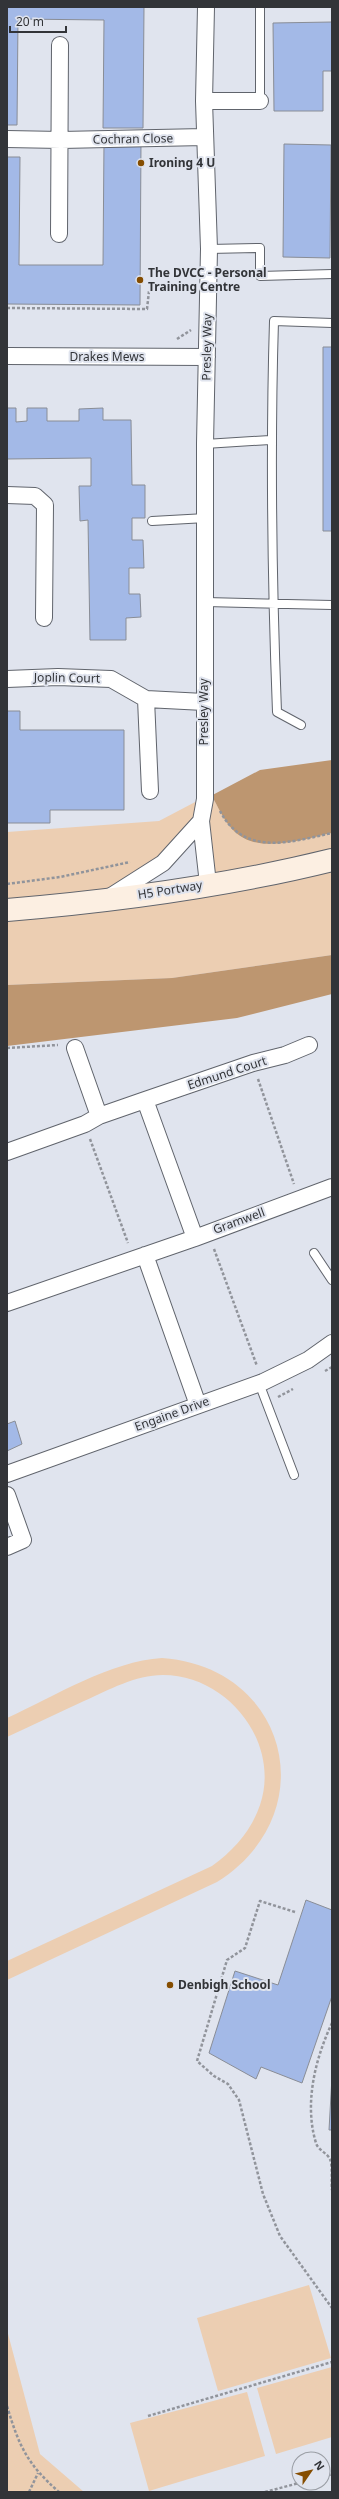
<svg xmlns="http://www.w3.org/2000/svg" width="339" height="2499" font-family="'Noto Sans',sans-serif">
<rect width="100%" height="100%" fill="#e0e4ee"/>
<path fill="#ecceb2" fill-rule="evenodd" d="M199 800H214L224 818 291 842 332 833V955L172 978 7 985V832L159 821ZM201 822 208 884 106 899 163 863Z
M162 1658C289 1667 325 1814 217 1882L7 1980V1961L212 1866C234 1850 251 1831 260 1805 281 1743 228 1675 163 1675 135 1675 109 1690 84 1701 58 1713 33 1725 7 1737V1718C53 1697 111 1661 162 1658Z
M309 2285 331 2358 218 2391 197 2318Z
M7 2330 40 2454 84 2492H7Z
M332 2367V2437L276 2454 257 2388Z
M247 2392 265 2456 149 2491 130 2423Z"/>
<path fill="#bd9670" d="M332 760V833C304 839 258 855 234 831 225 822 220 811 214 800L205 799 260 770Z
M332 955V994L237 1018 7 1046V985L172 978Z"/>
<path fill="#a3b9e7" stroke="#898d96" d="M7 7H144L143 128H103L104 20 18 19 17 125H7Z
M332 22V71H323V111H274L273 23Z
M104 141H141L140 305 7 304V157H20L19 265H103Z
M284 144 331 145 330 258 283 257Z
M323 347H332V531H323Z
M7 408H16V422L27 421V408H47V421H79V409L103 408V420H131L132 485H145V518H132V540H143L144 568H129V594H140L141 617 126 618V640H90L88 520 80 521 79 486H91V458L7 459Z
M7 711H20V730H124V810H50V823H7Z
M15 1421 22 1444 7 1451V1424Z
M306 1900 332 1910V1996L302 2083 261 2067 256 2079 209 2053 235 1971 278 1985Z
M332 2077V2130H329Z"/>
<g fill="none" stroke-linecap="round" stroke-linejoin="round">
<g stroke="#60646c" stroke-width="10">
<path id="lane" d="M260 7V101
M209 249 260 248V276L332 274
M205 444 270 440
M152 521 206 518
M206 602 332 605
M301 725 277 712C272 582 270 452 274 321L332 323
M314 1253 332 1280
M259 1383 294 1475"/>
</g>
<g stroke="#60646c" stroke-width="18">
<path id="street" d="M206 7 204 101 209 249 205 444V799L201 821 208 884
M204 101H260
M7 139 61 140 204 137
M59 234 60 45
M7 356 207 357
M7 495 35 496 45 505 44 618
M7 679 58 677 111 679 146 699
M150 791 146 699 204 702
M108 898 163 863 201 821
M75 1048 99 1116 145 1100
M7 1152 85 1124 99 1116
M195 1238 145 1100 253 1063 285 1055 309 1045
M145 1255 198 1405
M7 1303 195 1238 332 1187
M7 1474 263 1382 308 1360 332 1343
M7 1495 23 1540 7 1547"/>
</g>
<g stroke="#60646c" stroke-width="24">
<path id="secondary" d="M7 910C115 901 227 886 332 860"/>
</g>
<path stroke="#91949b" stroke-width="2.5" stroke-dasharray="3 2" stroke-linecap="butt" d="M7 308 147 309 149 291 159 284
M177 339 191 330
M220 811C244 857 291 842 332 833
M7 884 60 877 130 862
M7 1048 58 1045
M258 1079 294 1184
M90 1139 128 1243
M214 1249 257 1366
M325 1371 332 1367
M278 1397 293 1389
M295 1912 260 1901 245 1948 227 1960 197 2061 214 2076 228 2084 239 2100 263 2194 280 2236 332 2308
M332 2023C315 2059 304 2104 316 2143 318 2150 327 2153 330 2159 333 2167 331 2181 332 2190
M7 2406C19 2446 27 2464 59 2492
M148 2416 332 2362
M323 2477 332 2474
M29 2492 38 2473
M265 2492 299 2483"/>
<use href="#lane" stroke="#fff" stroke-width="8"/>
<use href="#street" stroke="#fff" stroke-width="16"/>
<use href="#secondary" stroke="#fcefe2" stroke-width="22"/>
</g>
<g fill="#854d00" stroke="#e0e4ee" stroke-width="1.5">
<circle cx="141" cy="163" r="4"/>
<circle cx="140" cy="280" r="4"/>
<circle cx="170" cy="1985" r="4"/>
</g>
<g text-anchor="middle" stroke-width="4" stroke-linejoin="round" paint-order="stroke">
<g font-size="12" fill="#323438" stroke="#e0e4ee">
<text transform="translate(133 139) rotate(-1)" y="4">Cochran Close</text>
<text transform="translate(207 347) rotate(-89)" y="4">Presley Way</text>
<text x="107" y="361">Drakes Mews</text>
<text transform="translate(67 678) rotate(1)" y="4">Joplin Court</text>
<text transform="translate(204 712) rotate(-90)" y="4">Presley Way</text>
<text transform="translate(170 890) rotate(-9)" y="4">H5 Portway</text>
<text transform="translate(227 1073) rotate(-18)" y="4">Edmund Court</text>
<text transform="translate(239 1221) rotate(-20)" y="4">Gramwell</text>
<text transform="translate(172 1414) rotate(-20)" y="4">Engaine Drive</text>
</g>
<g font-size="12" font-weight="bold" fill="#323438" stroke="#e0e4ee" text-anchor="start">
<text x="149" y="167">Ironing 4 U</text>
<text x="148" y="277">The DVCC - Personal<tspan x="148" dy="14">Training Centre</tspan></text>
<text x="178" y="1989">Denbigh School</text>
</g>
</g>
<rect width="339" height="2499" fill="none" stroke="#323438" stroke-width="16"/>
<g transform="translate(311 2471) rotate(56)"><circle r="19" fill="#e0e4ee" stroke="#9a9ea5"/>
<path d="M0-3L7 15L0 10L-7 15Z" fill="#854d00"/>
<text y="-6" font-size="11" font-weight="bold" text-anchor="middle" fill="#323438">N</text>
</g>
<path d="M10 26v6h56v-6" fill="none" stroke="#323438" stroke-width="2"/>
<text x="16" y="26" font-size="12" fill="#323438" stroke="#e0e4ee" stroke-width="3" paint-order="stroke">20 m</text>
</svg>
